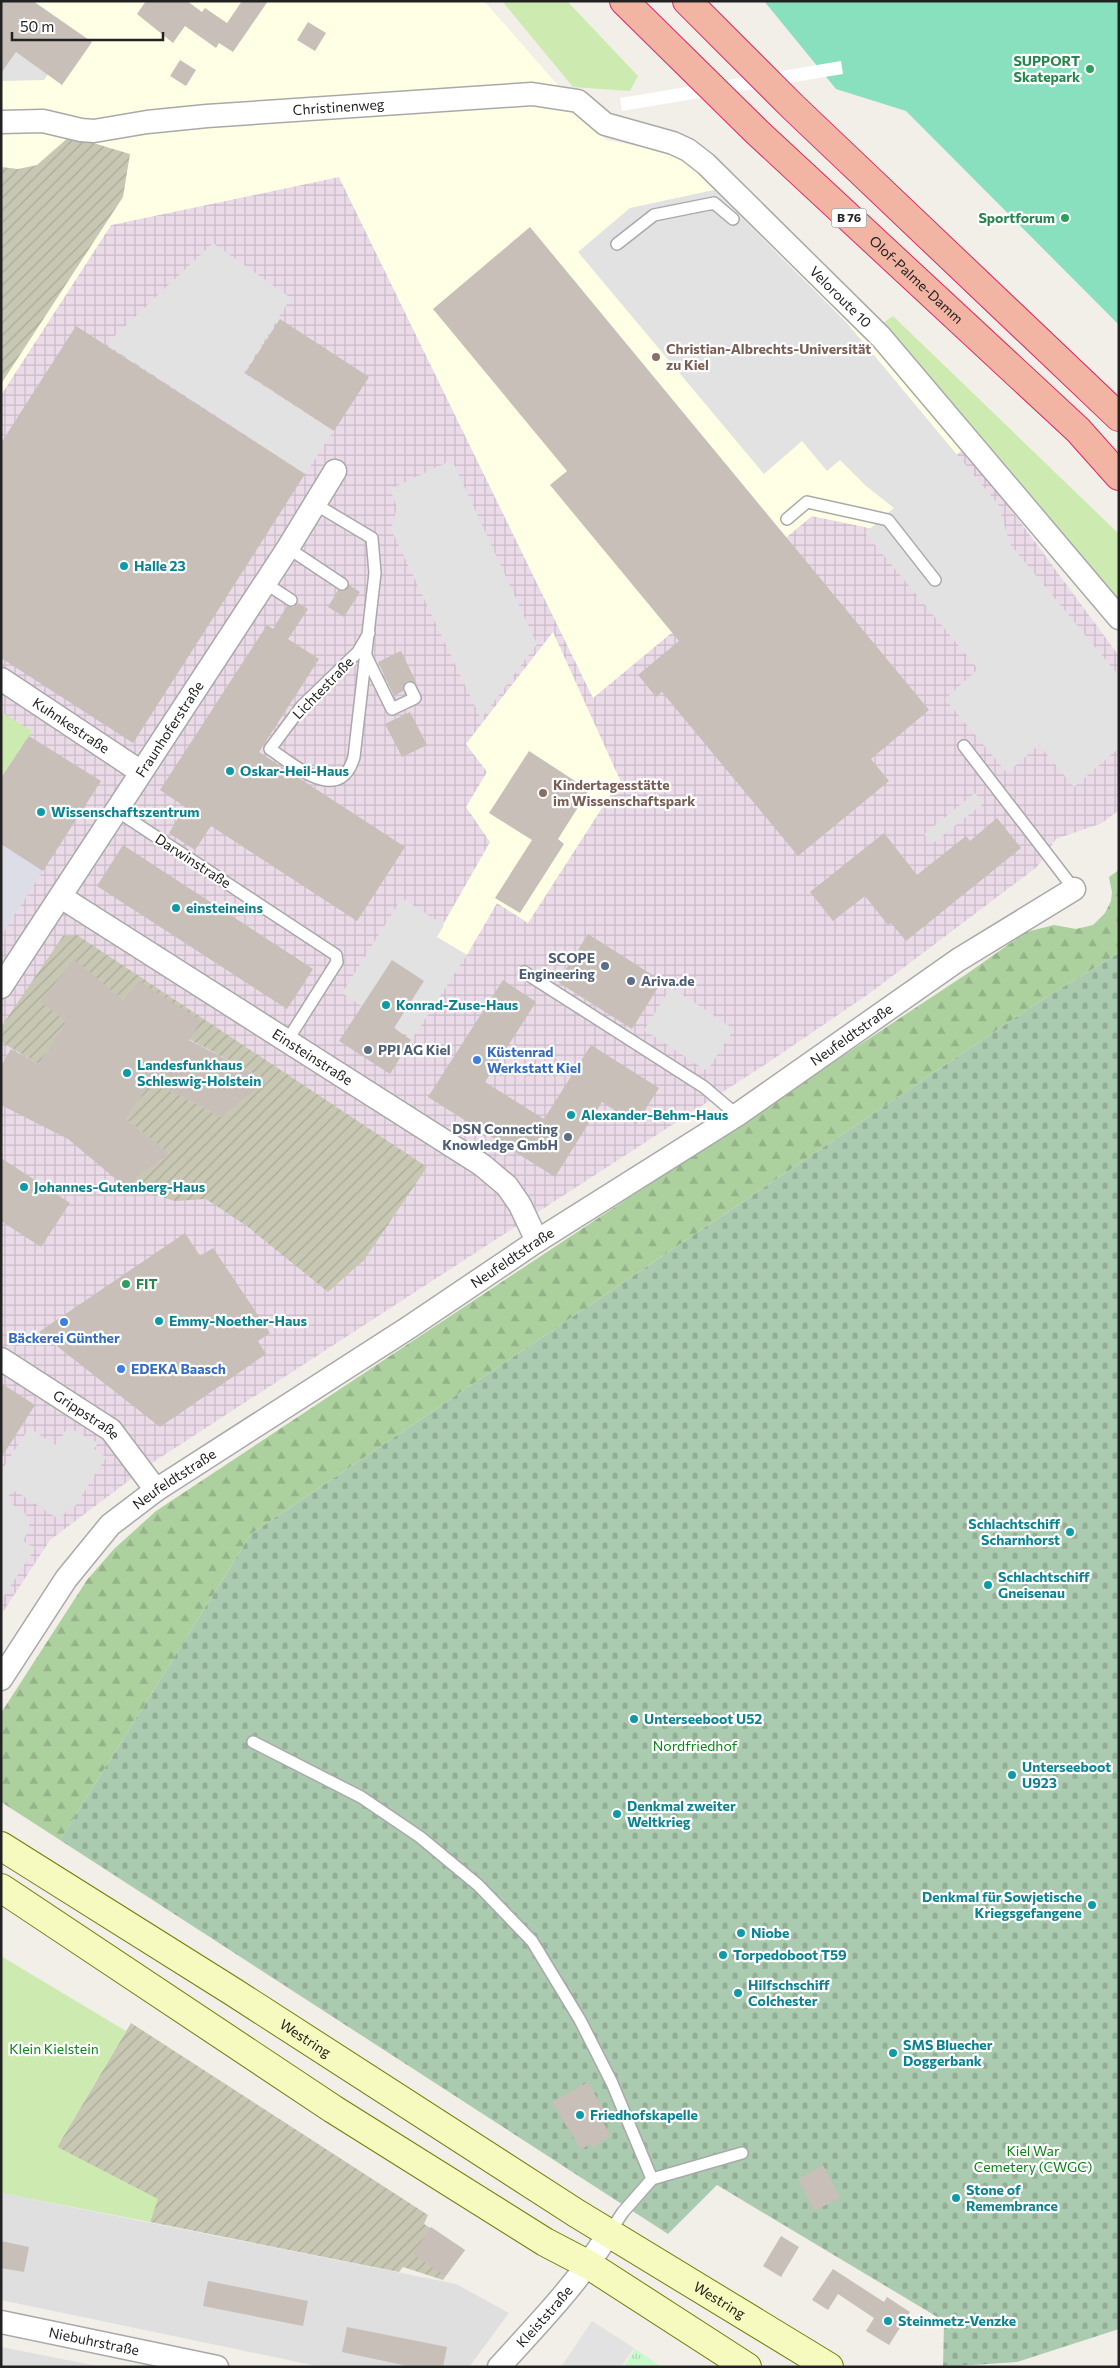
<svg xmlns="http://www.w3.org/2000/svg" width="1120" height="2368" font-family="Commissioner,sans-serif">
<defs>
<pattern id="industrial-grid" width="8" height="8" patternUnits="userSpaceOnUse" patternTransform="scale(1.25)"><rect width="8" height="8" fill="#ebdbe8"/><path d="M0 4h8M4 0v8" fill="none" stroke="#c9bcc7"/></pattern>
<pattern id="construction-furrows" width="10" height="10" patternUnits="userSpaceOnUse" patternTransform="scale(1.25)"><rect width="10" height="10" fill="#c7c7b4"/><path d="M-1 1l2-2M0 10L10 0M9 11l2-2" fill="none" stroke="#abab9a"/></pattern>
<pattern id="forest-firs" width="22" height="20" patternUnits="userSpaceOnUse" patternTransform="scale(1.25)"><rect width="22" height="20" fill="#add19e"/><path d="M5 1l3.5 6h-7zM16 11l3.5 6h-7z" fill="#95b388"/></pattern>
<pattern id="cemetery-stones" width="16" height="16" patternUnits="userSpaceOnUse" patternTransform="scale(1.25)"><rect width="16" height="16" fill="#aacbaf"/><path d="M2 7V4a2 2 0 0 1 4 0v3zM10 15v-3a2 2 0 0 1 4 0v3z" fill="#92ae96"/></pattern>
<pattern id="park-tufts" width="24" height="20" patternUnits="userSpaceOnUse" patternTransform="scale(1.25)"><rect width="24" height="20" fill="#c8facc"/><path d="M3 7l-1-3M5 7V3M7 7l1-3M15 17l-1-3M17 17v-4M19 17l1-3" fill="none" stroke="#acd6af"/></pattern>
</defs>
<rect width="100%" height="100%" fill="#f2efe9"/>
<path fill="#e0dfdf" d="M1 2193 456 2284 509 2313 469 2367H322L1 2300Z
M1 2347 47 2356 102 2367H1Z"/>
<path fill="url(#industrial-grid)" d="M339 177 593 698 812 516 874 529 965 447 1119 656V810L1102 823 1056 839 1037 867 870 993 769 1062 155 1461 50 1540 1 1615V395L111 225Z"/>
<path fill="#ffffe5" d="M1 1H484L606 140 674 153 698 167 853 319 965 447 874 529 812 516 593 698 339 177 111 225 1 395Z
M553 632 620 780 528 923 497 903 467 955 436 937 490 842 466 807 487 772 466 744Z"/>
<path fill="url(#construction-furrows)" d="M70 136 130 154 123 197 1 384V167L18 169 37 165Z
M77 935 427 1167 364 1260 328 1292 248 1227 206 1199 175 1201 124 1186 170 1154 126 1119 151 1081 221 1117 268 1081 189 1039 123 1000 74 960 41 1002 66 1021 39 1064 1 1042V1027L63 936Z
M131 2023 428 2215 424 2224 465 2250 443 2280 403 2267 399 2272 150 2222 157 2199 57 2147Z"/>
<path fill="#cdebb0" d="M502 1H567L638 76 630 91 573 87Z
M893 316 1119 534V601L880 325Z
M1 712 32 731 1 778Z
M1 1956 126 2031 57 2147 158 2199 150 2222 1 2193Z"/>
<path fill="url(#forest-firs)" d="M1119 870V953L1037 1003 251 1534 60 1840 1 1802V1713L87 1580 114 1549 156 1511 968 973 1026 932 1054 925 1076 929 1093 925 1105 913 1111 901 1112 892 1109 877Z"/>
<path fill="url(#cemetery-stones)" d="M1119 953V2329L1017 2362 943 2367 944 2321 717 2185 668 2234 60 1840 251 1534 1037 1003Z"/>
<path fill="url(#park-tufts)" d="M635 2349 662 2367H624Z"/>
<path fill="#88e0be" d="M764 1H1119V325L906 111 836 89Z"/>
<path fill="#e2e2e2" d="M1 1 76 33 44 80 1 81Z
M714 190 846 322 884 367 998 504 1010 544 1119 676V748L1074 787 1039 745 1007 773 945 699 978 669 865 533 894 508 866 486 840 460 827 471 802 441 764 474 578 252 630 208Z
M213 243 291 298 244 373 334 431 305 474 106 344Z
M452 460 537 644 481 719 391 529 397 507 390 489Z
M975 793 984 803 932 844 924 834Z
M402 898 444 925 437 937 467 955 412 1039 342 993Z
M671 987 734 1029 707 1071 644 1030Z
M68 1427 98 1443 94 1449 106 1457 74 1508 70 1506 60 1520 17 1492 12 1491 9 1493 10 1503 23 1511 29 1519V1529L23 1541 35 1548 1 1601V1471L29 1428 56 1445Z
M592 2321 634 2348 621 2367H561Z"/>
<path fill="#dddde8" d="M1 844 43 871 1 936Z"/>
<path fill="#fff" d="M841 61 843 74 622 111 620 98Z"/>
<path fill="#c7bfb8" d="M1 1H33L92 42 62 85 16 52 1 73Z
M146 1H187L202 12 205 8 227 23 242 1H268L233 52 219 43 216 48 185 26 173 43 137 14Z
M308 22 326 33 315 51 297 40Z
M180 60 196 70 186 86 170 76Z
M530 227 929 710 871 759 889 781 798 856 662 692 656 697 638 675 679 641 550 485 567 471 433 309Z
M280 319 369 377 334 431 245 373Z
M76 326 305 474 133 743 1 658V443Z
M349 585 360 592 344 617 328 607 338 590 345 591Z
M298 603 308 609 288 639 319 659 259 752 405 847 357 921 211 826 195 850 169 833 185 807 160 790 267 625 273 629 287 606 294 607Z
M401 651 417 684 414 682 407 681 404 684 403 691 394 696 378 662Z
M410 712 427 745 402 757 385 724Z
M29 736 101 781 43 871 1 844V778Z
M529 751 589 790 558 839 564 844 520 913 495 898 532 840 489 813Z
M997 818 1021 848 906 941 891 923 888 925 865 896 833 921 810 892 884 833 917 875 966 836 970 841Z
M123 845 313 969 287 1009 97 886Z
M588 934 662 981 632 1029 558 982Z
M74 959 123 1000 139 981 201 1021 189 1040 268 1081 221 1117 151 1081 126 1119 170 1154 124 1186 68 1139 1 1105V1066L11 1049 39 1064 66 1021 40 1002Z
M392 960 424 981 394 1028 411 1040 390 1074 339 1041Z
M503 980 536 1002 485 1082 544 1119 591 1045 659 1088 636 1124 602 1102 555 1177 428 1097Z
M1 1158 70 1203 41 1247 1 1221Z
M185 1233 200 1256 213 1248 270 1333 258 1341 266 1354 160 1427 39 1332Z
M1 1383 35 1405 1 1458Z
M588 2082 609 2119 603 2122 611 2136 592 2148 590 2144 581 2150 552 2102Z
M823 2165 840 2198 814 2211 798 2179Z
M431 2227 465 2250 445 2276 413 2254Z
M781 2236 799 2247 781 2277 763 2266Z
M1 2241 29 2247 24 2272 1 2268Z
M833 2269 884 2302 887 2297 910 2312 889 2345 866 2331 874 2318 838 2294 828 2310 812 2300Z
M208 2281 308 2301 303 2326 203 2306Z
M347 2327 447 2347 443 2367H412L342 2352Z"/>
<g fill="none" stroke-linecap="round" stroke-linejoin="round">
<g stroke="#a9a9a9" stroke-width="14">
<path id="service" d="M617 244 654 215 714 203 733 219
M315 504 372 538 375 573 354 757C340 806 294 765 270 749L302 706 358 652 369 633
M787 519 807 502 888 520 935 580
M288 548 342 584
M265 583 291 600
M366 656 392 709 415 698 410 688
M964 746 1074 889
M117 811 336 955 337 962 287 1041
M524 972 704 1087 737 1115
M253 1742 361 1797 420 1837 478 1885 532 1941 580 2020 612 2083 652 2179 623 2212 609 2233
M652 2179 742 2153"/>
</g>
<g stroke="#a9a9a9" stroke-width="25">
<g id="minor">
<path id="s1" d="M1 122 43 121 81 130 94 131 147 122 207 116 532 94 578 101 605 124 673 143 688 150 706 164 881 337 1119 618"/>
<path id="s2" d="M1 679 141 772"/>
<path id="s3" d="M61 897 482 1165 507 1186 520 1205 537 1241"/>
<path id="s4" d="M1 987 288 548 335 471"/>
<path id="s5" d="M1 1359 111 1430 156 1490"/>
<path id="s6" d="M1 1679 66 1579 110 1525 156 1490 408 1328 537 1241 737 1115 958 960 1074 889"/>
<path id="s7" d="M1 2322 217 2367"/>
<path id="s8" d="M499 2367C538 2324 578 2283 609 2233"/>
</g>
</g>
<g stroke="#707d05" stroke-width="30">
<g id="secondary">
<path id="s9" d="M1 1846 235 1993 576 2213 829 2367"/>
<path d="M1 1888 333 2109 545 2242 589 2265 747 2367"/>
</g>
</g>
<g stroke="#dc2a67" stroke-width="30">
<g id="trunk">
<path id="s10" d="M624 1 757 132 1078 430 1119 476"/>
<path d="M687 1 793 107 1119 417"/>
</g>
</g>
<use href="#service" stroke="#fff" stroke-width="11"/>
<use href="#minor" stroke="#fff" stroke-width="22"/>
<use href="#secondary" stroke="#f7fabf" stroke-width="28"/>
<use href="#trunk" stroke="#f2b4a3" stroke-width="28"/>
</g>
<g fill="#2e9e5b" stroke="#fff" stroke-width="2">
<circle cx="1090" cy="69" r="5"/>
<circle cx="1065" cy="218" r="5"/>
<circle cx="126" cy="1284" r="5"/>
</g>
<g fill="#8d6e63" stroke="#fff" stroke-width="2">
<circle cx="656" cy="357" r="5"/>
<circle cx="543" cy="793" r="5"/>
</g>
<g fill="#0f9aa8" stroke="#fff" stroke-width="2">
<circle cx="124" cy="566" r="5"/>
<circle cx="230" cy="771" r="5"/>
<circle cx="41" cy="812" r="5"/>
<circle cx="176" cy="908" r="5"/>
<circle cx="386" cy="1005" r="5"/>
<circle cx="127" cy="1073" r="5"/>
<circle cx="571" cy="1115" r="5"/>
<circle cx="24" cy="1187" r="5"/>
<circle cx="159" cy="1321" r="5"/>
<circle cx="1070" cy="1532" r="5"/>
<circle cx="988" cy="1585" r="5"/>
<circle cx="634" cy="1719" r="5"/>
<circle cx="1012" cy="1775" r="5"/>
<circle cx="617" cy="1814" r="5"/>
<circle cx="1092" cy="1905" r="5"/>
<circle cx="741" cy="1933" r="5"/>
<circle cx="723" cy="1955" r="5"/>
<circle cx="738" cy="1993" r="5"/>
<circle cx="893" cy="2053" r="5"/>
<circle cx="580" cy="2115" r="5"/>
<circle cx="956" cy="2198" r="5"/>
<circle cx="888" cy="2321" r="5"/>
</g>
<g fill="#5c6f8a" stroke="#fff" stroke-width="2">
<circle cx="605" cy="966" r="5"/>
<circle cx="631" cy="981" r="5"/>
<circle cx="368" cy="1050" r="5"/>
<circle cx="568" cy="1137" r="5"/>
</g>
<g fill="#3f7fe0" stroke="#fff" stroke-width="2">
<circle cx="477" cy="1060" r="5"/>
<circle cx="64" cy="1322" r="5"/>
<circle cx="121" cy="1369" r="5"/>
</g>
<g text-anchor="middle" stroke-width="4.5" stroke-linejoin="round" paint-order="stroke">
<rect fill="#fff" stroke="#646464" stroke-width="1" x="831.5" y="208.5" width="35" height="19" rx="4"/>
<g font-size="12" font-weight="bold" fill="#222">
<text x="849" y="222">B 76</text>
</g>
<g font-size="14" font-weight="bold" fill="#27864d" stroke="#fff" text-anchor="end">
<text x="1080" y="66">SUPPORT<tspan x="1080" dy="16">Skatepark</tspan></text>
<text x="1055" y="223">Sportforum</text>
<text x="136" y="1289" text-anchor="start">FIT</text>
</g>
<g font-size="14" fill="#222" stroke="#fff">
<text dy="5" stroke="none"><textPath href="#s1" startOffset="340">Christinenweg</textPath></text>
<text dy="5" stroke="none"><textPath href="#s10" startOffset="404">Olof-Palme-Damm</textPath></text>
<text dy="5" stroke="none"><textPath href="#s1" startOffset="915">Veloroute 10</textPath></text>
<text transform="translate(323 688) rotate(-46)" y="5">Lichtestraße</text>
<text dy="5" stroke="none"><textPath href="#s2" startOffset="84">Kuhnkestraße</textPath></text>
<text dy="5" stroke="none"><textPath href="#s4" startOffset="308">Fraunhoferstraße</textPath></text>
<text transform="translate(193 861) rotate(33)" y="5">Darwinstraße</text>
<text dy="5" stroke="none"><textPath href="#s6" startOffset="1078">Neufeldtstraße</textPath></text>
<text dy="5" stroke="none"><textPath href="#s3" startOffset="298">Einsteinstraße</textPath></text>
<text dy="5" stroke="none"><textPath href="#s6" startOffset="672">Neufeldtstraße</textPath></text>
<text dy="5" stroke="none"><textPath href="#s5" startOffset="102">Grippstraße</textPath></text>
<text dy="5" stroke="none"><textPath href="#s6" startOffset="268">Neufeldtstraße</textPath></text>
<text dy="5" stroke="none"><textPath href="#s9" startOffset="360">Westring</textPath></text>
<text dy="5" stroke="none"><textPath href="#s9" startOffset="850">Westring</textPath></text>
<text dy="5" stroke="none"><textPath href="#s8" startOffset="68">Kleiststraße</textPath></text>
<text dy="5" stroke="none"><textPath href="#s7" startOffset="95">Niebuhrstraße</textPath></text>
</g>
<g font-size="14" font-weight="bold" fill="#785e54" stroke="#fff" text-anchor="start">
<text x="666" y="354">Christian-Albrechts-Universität<tspan x="666" dy="16">zu Kiel</tspan></text>
<text x="553" y="790">Kindertagesstätte<tspan x="553" dy="16">im Wissenschaftspark</tspan></text>
</g>
<g font-size="14" font-weight="bold" fill="#0d838f" stroke="#fff" text-anchor="start">
<text x="134" y="571">Halle 23</text>
<text x="240" y="776">Oskar-Heil-Haus</text>
<text x="51" y="817">Wissenschaftszentrum</text>
<text x="186" y="913">einsteineins</text>
<text x="396" y="1010">Konrad-Zuse-Haus</text>
<text x="137" y="1070">Landesfunkhaus<tspan x="137" dy="16">Schleswig-Holstein</tspan></text>
<text x="581" y="1120">Alexander-Behm-Haus</text>
<text x="34" y="1192">Johannes-Gutenberg-Haus</text>
<text x="169" y="1326">Emmy-Noether-Haus</text>
<text x="1060" y="1529" text-anchor="end">Schlachtschiff<tspan x="1060" dy="16">Scharnhorst</tspan></text>
<text x="998" y="1582">Schlachtschiff<tspan x="998" dy="16">Gneisenau</tspan></text>
<text x="644" y="1724">Unterseeboot U52</text>
<text x="1022" y="1772">Unterseeboot<tspan x="1022" dy="16">U923</tspan></text>
<text x="627" y="1811">Denkmal zweiter<tspan x="627" dy="16">Weltkrieg</tspan></text>
<text x="1082" y="1902" text-anchor="end">Denkmal für Sowjetische<tspan x="1082" dy="16">Kriegsgefangene</tspan></text>
<text x="751" y="1938">Niobe</text>
<text x="733" y="1960">Torpedoboot T59</text>
<text x="748" y="1990">Hilfschschiff<tspan x="748" dy="16">Colchester</tspan></text>
<text x="903" y="2050">SMS Bluecher<tspan x="903" dy="16">Doggerbank</tspan></text>
<text x="590" y="2120">Friedhofskapelle</text>
<text x="966" y="2195">Stone of<tspan x="966" dy="16">Remembrance</tspan></text>
<text x="898" y="2326">Steinmetz-Venzke</text>
</g>
<g font-size="14" font-weight="bold" fill="#4e5e75" stroke="#fff" text-anchor="end">
<text x="595" y="963">SCOPE<tspan x="595" dy="16">Engineering</tspan></text>
<text x="641" y="986" text-anchor="start">Ariva.de</text>
<text x="378" y="1055" text-anchor="start">PPI AG Kiel</text>
<text x="558" y="1134">DSN Connecting<tspan x="558" dy="16">Knowledge GmbH</tspan></text>
</g>
<g font-size="14" font-weight="bold" fill="#366cbe" stroke="#fff" text-anchor="start">
<text x="487" y="1057">Küstenrad<tspan x="487" dy="16">Werkstatt Kiel</tspan></text>
<text x="64" y="1343" text-anchor="middle">Bäckerei Günther</text>
<text x="131" y="1374">EDEKA Baasch</text>
</g>
<g font-size="14" fill="#0c8416" stroke="#fff">
<text x="695" y="1751">Nordfriedhof</text>
<text x="54" y="2054">Klein Kielstein</text>
<text x="1033" y="2156">Kiel War<tspan x="1033" dy="16">Cemetery (CWGC)</tspan></text>
</g>
</g>
<rect width="1120" height="2368" fill="none" stroke="#222222" stroke-width="5"/>
<path d="M12 32v8h151v-8" fill="none" stroke="#222222" stroke-width="2.5"/>
<text x="20" y="32" font-size="15" fill="#222222" stroke="#ffffff" stroke-width="4" paint-order="stroke">50 m</text>
</svg>
